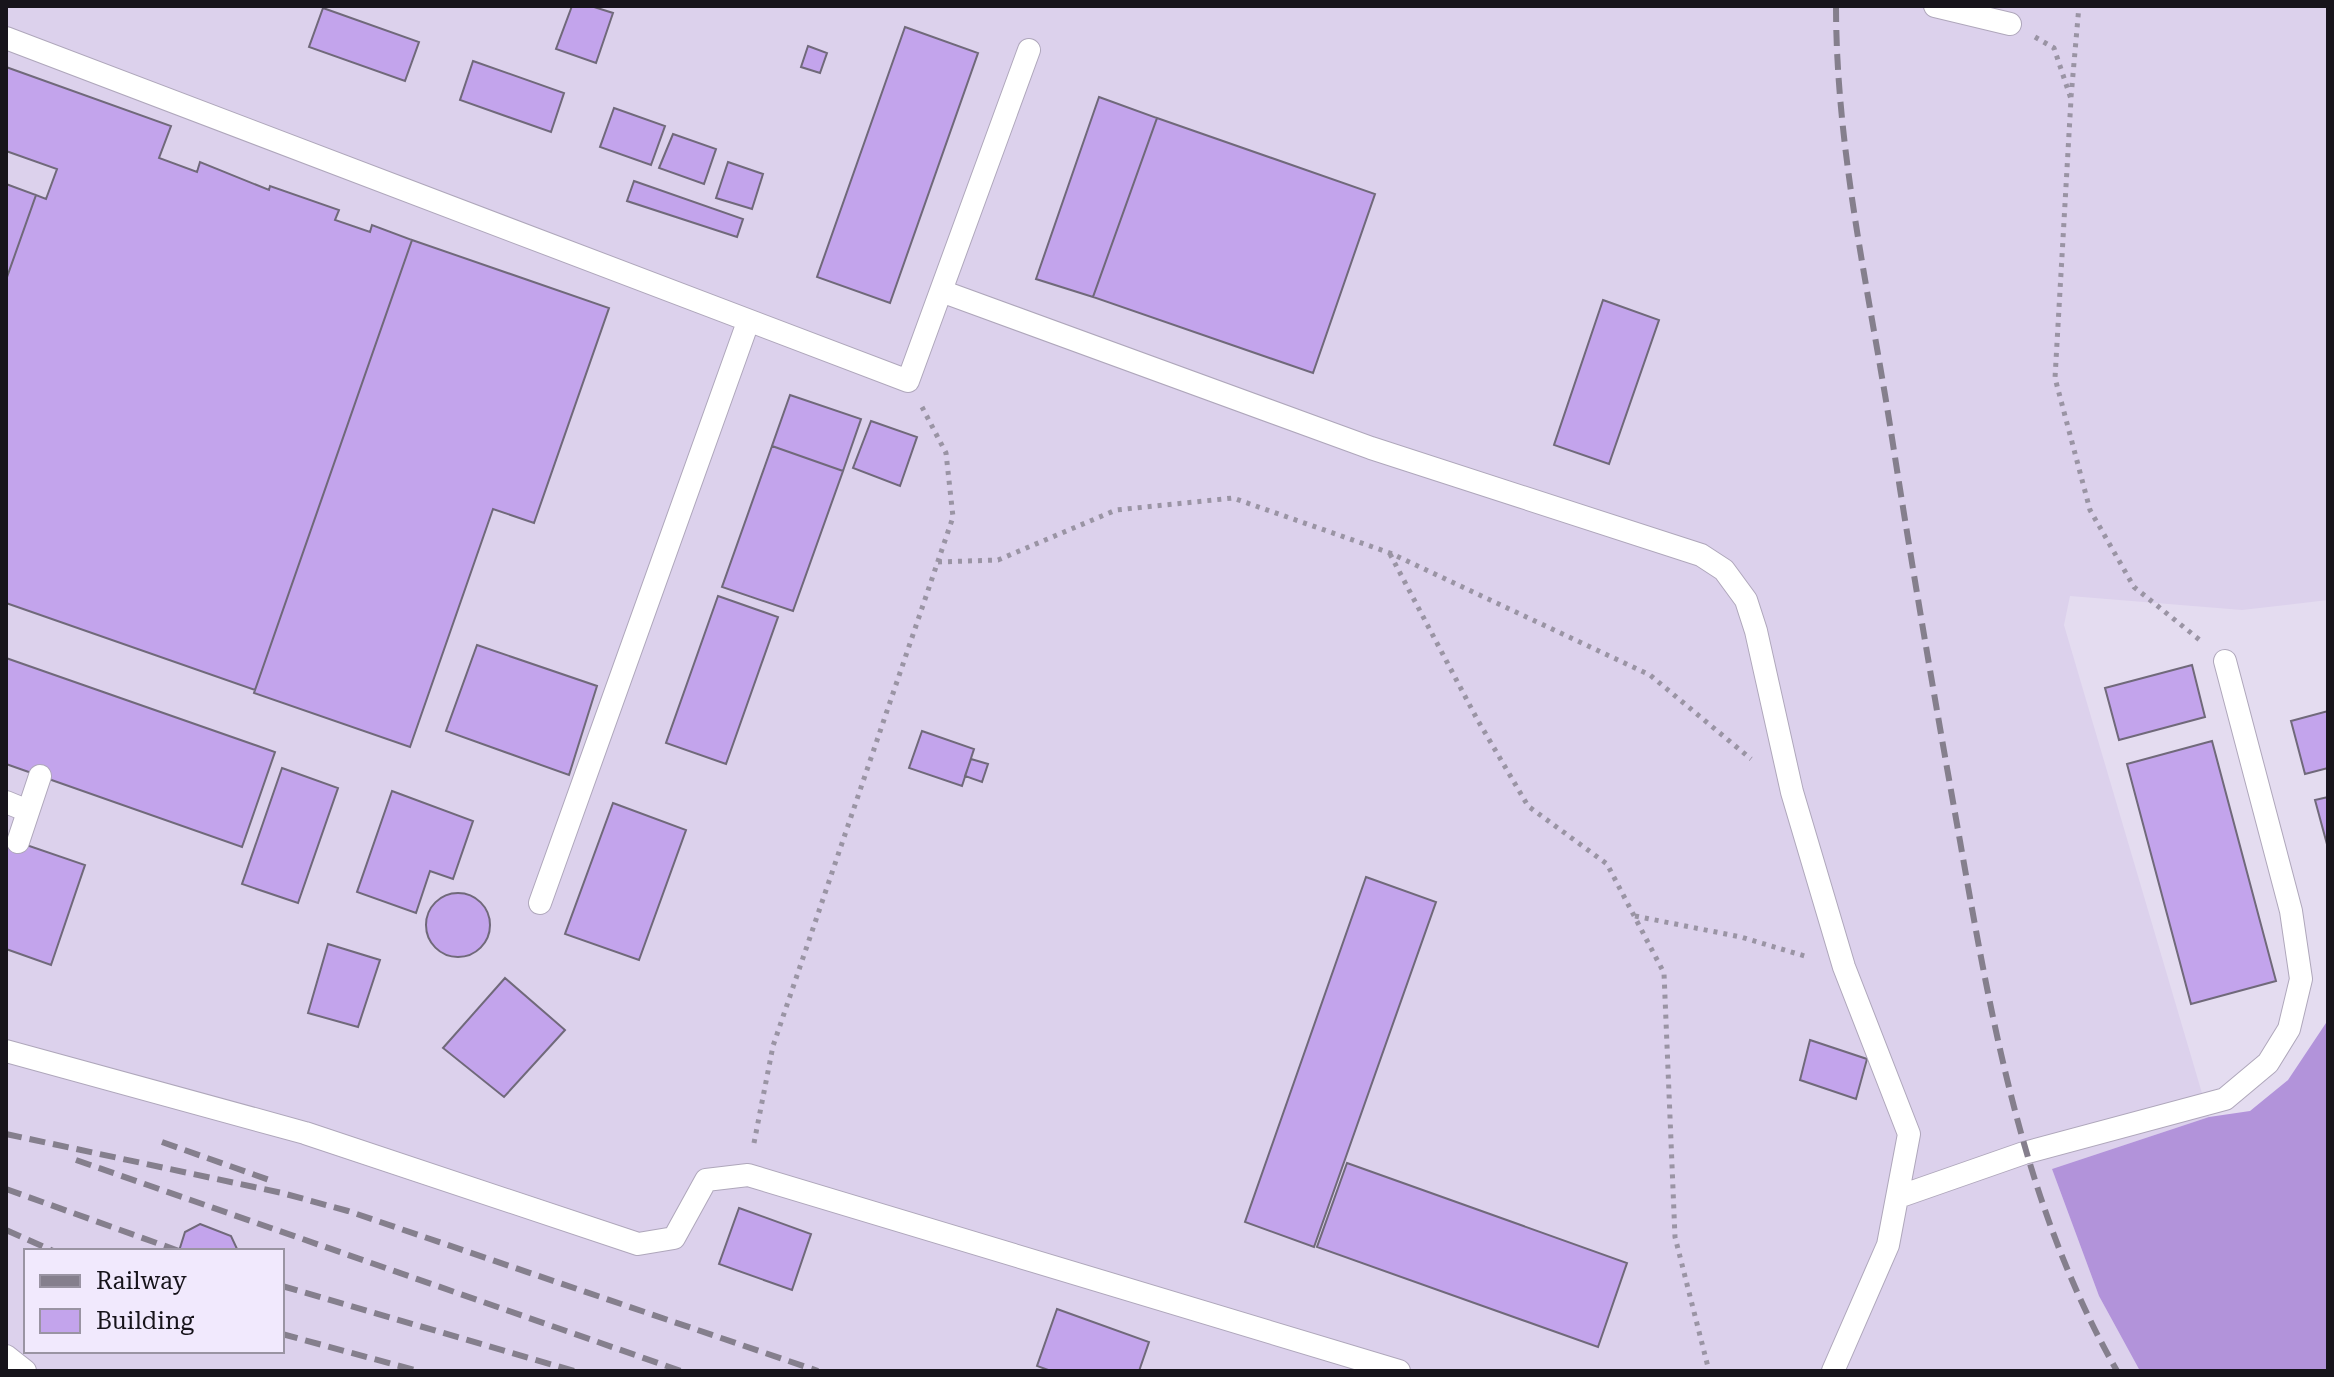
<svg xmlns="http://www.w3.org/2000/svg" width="2334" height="1377" font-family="'Roboto Serif',serif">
<rect width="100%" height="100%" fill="#e4dcf0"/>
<path fill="#dcd1ec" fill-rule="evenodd" d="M6 6H2328V600L2242 610 2070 596 2064 625 2209 1117 2052 1169 2099 1296 2140 1371H6ZM26 1251H282V1351H26Z"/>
<path fill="#b293da" d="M2328 1020V1371H2140L2099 1296 2052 1169 2209 1117 2250 1111 2288 1080Z"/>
<path fill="#c3a4ec" stroke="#70697a" stroke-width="2" d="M572 6H591L613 13 596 63 556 49Z
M323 8 419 42 405 81 309 47Z
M905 27 978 53 890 303 817 277Z
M808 46 827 53 820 73 801 67Z
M473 61 564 93 551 132 460 100Z
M6 67 171 126 159 158 197 172 200 162 269 190 270 186 339 210 335 220 370 232 372 225 412 240 255 690 6 603V280L36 195 46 199 57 169 6 151Z
M1099 97 1157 118 1093 297 1036 279Z
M614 108 665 126 651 165 600 147Z
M1157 118 1375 194 1313 373 1093 297Z
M673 134 716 149 704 184 659 168Z
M728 162 763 174 752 209 716 198Z
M634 181 743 219 737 237 627 201Z
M6 184 36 195 6 280Z
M412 240 609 308 534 523 493 509 410 747 254 693Z
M1603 300 1659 320 1609 464 1554 445Z
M790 395 861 419 843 471 772 446Z
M871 421 917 437 900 486 853 468Z
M772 446 843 471 793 611 722 587Z
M718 596 778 617 726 764 666 743Z
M477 645 597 686 569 775 446 731Z
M6 658 275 752 242 847 6 764Z
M2192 665 2205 717 2119 740 2105 688Z
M2328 711V768L2305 774 2291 721Z
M922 731 974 749 962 786 909 768Z
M2212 741 2276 981 2191 1004 2127 764Z
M971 759 988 764 982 782 965 776Z
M282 768 338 788 298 903 242 884Z
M392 791 473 821 453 879 430 871 416 913 357 892Z
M2328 797V848L2315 800Z
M613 803 686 830 639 960 565 934Z
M6 838 85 865 51 965 6 949Z
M1366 877 1436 902 1314 1247 1245 1222Z
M426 925a32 32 0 1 1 64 0a32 32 0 1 1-64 0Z
M328 944 380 960 358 1027 308 1013Z
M505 978 565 1030 504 1097 443 1048Z
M1810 1040 1867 1059 1856 1099 1800 1080Z
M1347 1163 1627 1263 1598 1347 1317 1247Z
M739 1208 811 1234 792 1290 719 1264Z
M200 1224 231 1236 238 1251H179L185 1232Z
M1057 1309 1149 1342 1139 1371H1051L1037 1366Z"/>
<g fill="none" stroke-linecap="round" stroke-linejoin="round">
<g stroke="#afa7bb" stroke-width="24">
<path id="lane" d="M1935 6 2010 24
M6 38 908 381 1029 50
M941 291 1371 448 1701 555 1724 570 1746 600 1756 631 1792 792 1844 967 1909 1134 1888 1245 1833 1371
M6 802 28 811
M18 842 40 776
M540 903 748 322
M6 1051 305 1133 638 1244 674 1238 706 1180 748 1175 1399 1371
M1898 1197 2024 1153 2225 1099 2268 1063 2289 1029 2301 979 2291 911 2225 661
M6 1356 25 1371"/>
</g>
<path stroke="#9a94a4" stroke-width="5" stroke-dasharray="4 6" stroke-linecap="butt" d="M2035 37 2054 48 2071 99 2055 378 2090 510 2134 587 2201 641
M2071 97 2079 6
M1390 554 1477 719 1528 806 1607 864 1664 973 1675 1237 1709 1371
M938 562 998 560 1116 510 1233 498 1390 553 1650 675 1751 759
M1635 916 1741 937 1808 957
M754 1143 773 1046 953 517 946 453 922 407"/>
<use href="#lane" stroke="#fff" stroke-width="22"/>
<path stroke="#857f8d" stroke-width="6" stroke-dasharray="16 8" stroke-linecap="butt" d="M1836 6C1836 151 1870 296 1892 438 1913 573 1936 707 1960 841 1992 1023 2024 1208 2117 1371
M6 1134 282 1193 348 1211 818 1371
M162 1142 275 1182
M76 1160 681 1371
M6 1189 179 1251
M6 1230 53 1251
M282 1286 574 1371
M282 1334 418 1371"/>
</g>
<rect width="2334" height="1377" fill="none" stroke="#17141b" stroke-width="16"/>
<rect x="24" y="1249" width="260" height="104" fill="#f1e9fd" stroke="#9a94a3" stroke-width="2"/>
<rect x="40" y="1275" width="40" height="12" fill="#857f8d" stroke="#9a94a3" stroke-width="2"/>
<text x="96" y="1289" font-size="24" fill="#17141b">Railway</text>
<rect x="40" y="1309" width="40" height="24" fill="#c3a4ec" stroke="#9a94a3" stroke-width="2"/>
<text x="96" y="1329" font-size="24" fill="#17141b">Building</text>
</svg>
